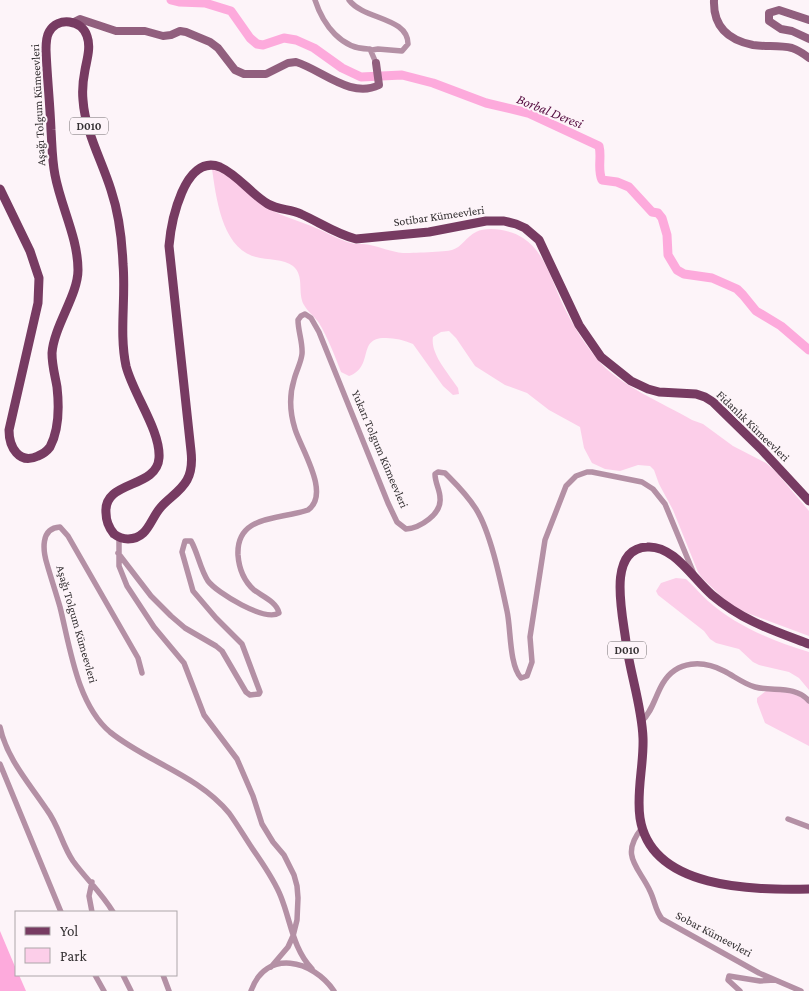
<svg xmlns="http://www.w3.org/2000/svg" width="809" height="991" font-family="'Crimson Pro',serif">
<rect width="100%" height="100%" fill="#fdf4f9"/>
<path fill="#fccee9" d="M212 169C234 176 249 195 268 208 283 217 300 221 316 228 328 233 339 240 351 243 357 245 364 243 370 245 381 247 391 252 403 253 411 253 446 252 452 250 462 247 466 237 476 232 488 226 512 230 523 238 545 252 552 282 563 305 572 324 584 343 597 359 618 385 663 403 692 420L703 424 733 446 766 463 776 472 809 511V636L747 613 730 604 722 597 702 578 698 572 673 510 659 484 654 470 650 466 638 465 620 471 605 469 592 463 584 448 580 427 549 410 527 393 505 385 475 366 456 338 449 331 441 332 433 337C430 354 449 374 458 388L459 394 453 395 443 386 413 344C404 340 395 338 386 338 356 337 375 367 349 376L341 372C335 356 328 338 319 323 315 317 308 312 304 305 297 293 305 276 293 266 284 259 267 260 256 257 222 249 216 197 212 169Z
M676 578 686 579C694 586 700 594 708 601 736 626 773 641 809 652V690L799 678 789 672 759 665 753 662 739 649 716 643 710 639 704 631 658 595 656 591 661 583Z
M766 691C781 692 798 691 809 704V746L765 723 757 702V698Z"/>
<path fill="#fdaadc" d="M0 931 16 969V975H19L26 991H0Z"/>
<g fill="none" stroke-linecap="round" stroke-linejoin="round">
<path stroke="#fdaadc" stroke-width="9" d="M171 0 179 2 205 3 231 11 250 38 257 44 263 45 284 38 296 40 314 48 342 68 361 77 402 75 433 83 486 103 528 113 599 146C602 157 597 169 602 180L617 182 629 187 652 212 658 213 662 218 667 235 668 255 677 270 684 274 712 278 737 289 743 295 756 311 781 326 809 350"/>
<path stroke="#b490a5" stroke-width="5.5" d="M315 0C323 25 342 50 370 49L376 63
M349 0C364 20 408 17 408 44L402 51 378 49 372 50
M119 537V566L127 586 154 627 184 663 204 715 237 759 253 796 262 824 273 842 284 855 294 875 297 886 298 898 297 920 293 936 288 947 271 967
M118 553 151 596 171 616 185 628 216 646 222 651 246 692 250 695 259 694 260 692 242 644 216 618 193 591 182 552 185 541H191C198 553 200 569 208 581 217 593 265 622 279 613 277 602 262 596 254 590 244 581 239 569 238 555 236 514 280 520 308 510 331 494 301 449 295 429 290 413 289 396 294 380 296 371 301 363 302 354 303 343 298 331 298 320L301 316 305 314 311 318 319 332 388 503 397 522 406 529C420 528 442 514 440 498 440 490 435 483 435 474L438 472 445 473 449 477C459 487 469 498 476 509 491 533 501 583 507 611 511 628 509 665 521 678L527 676 532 662 530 637 545 540 566 486 576 476 587 472H592L642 482 653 489 665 504 694 574
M142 673 138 658 68 536 60 527C40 528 43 551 47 564 51 578 56 593 60 607 70 647 77 704 110 732 147 762 198 775 229 813 237 824 244 836 252 848 262 863 274 879 281 897 291 922 293 949 312 969
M641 722C653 711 655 696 663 683 677 660 703 660 724 671 734 676 744 684 755 687 773 692 795 685 809 701
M0 727C7 759 29 783 47 810 59 826 62 845 73 861 86 879 102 893 113 912
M0 764 61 912
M788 819 809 827
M642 828C619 856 639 867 650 891 655 901 655 910 662 919L759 973 801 991
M92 882 89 896 92 912
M95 975 104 991
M123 975 131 991
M163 975 169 991
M251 991C266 948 313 960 334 991
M740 991 728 980 729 976 760 981 775 980"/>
<path stroke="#915f7e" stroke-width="8" d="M714 0C713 26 728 40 753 45 766 47 779 45 792 48 798 50 804 54 809 58
M809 20 779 10 769 13V21L781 29 792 31 809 39
M74 22 80 19 116 31H145L163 36 171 35 180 31 186 32 210 42 218 48 235 70 244 74H266L288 63 296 62C322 70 351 99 379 85L376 63"/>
<path stroke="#773b62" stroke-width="9" d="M0 189 30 251 39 278 38 303 9 430C9 447 19 465 38 456 43 454 47 451 50 447 59 430 59 405 57 387 55 375 52 366 52 353 54 326 78 295 78 270 78 238 61 207 55 175 52 160 52 145 51 130 50 103 47 77 46 50 46 44 46 37 49 32 58 16 82 20 87 36 91 47 87 59 85 70 83 80 82 90 83 100 85 131 102 161 111 190 119 214 122 239 123 264 126 298 119 333 126 366 133 394 161 431 159 458 157 489 103 480 106 513 106 521 109 528 114 534 118 537 123 539 128 539 148 539 150 519 161 507 169 498 181 491 187 480 192 471 192 460 191 451L169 246C171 223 184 153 220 167 238 175 251 194 268 204 278 210 291 209 301 214 319 222 336 234 356 239L429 232 486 221H504L516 224 525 228 539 240 579 325 601 357 631 381 648 389 659 392 696 394 705 397 713 402 761 449 809 501
M809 644C772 630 743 621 712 595 693 579 674 545 647 547 606 549 623 616 626 642 630 673 642 707 643 738 644 765 636 792 640 818 651 890 754 890 809 889"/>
</g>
<g text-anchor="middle" stroke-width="4" stroke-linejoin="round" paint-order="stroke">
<g fill="#fdf4f9" stroke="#716c6e" stroke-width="1">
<rect x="70" y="117.5" width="38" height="17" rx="4"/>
<rect x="608" y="641.5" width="38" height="17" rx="4"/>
</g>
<g font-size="11" font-weight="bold" fill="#353133">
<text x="89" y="130">D010</text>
<text x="627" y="654">D010</text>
</g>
<g font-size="12" fill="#353133" stroke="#fdf4f9">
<text transform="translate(38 105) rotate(-93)" y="4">Aşağı Tolgum Kümeevleri</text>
<text transform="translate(439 216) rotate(-8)" y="4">Sotibar Kümeevleri</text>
<text transform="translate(753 426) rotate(44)" y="4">Fidanlık Kümeevleri</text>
<text transform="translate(380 449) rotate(67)" y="4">Yukarı Tolgum Kümeevleri</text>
<text transform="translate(77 624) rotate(74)" y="4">Aşağı Tolgum Kümeevleri</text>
<text transform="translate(714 934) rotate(28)" y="4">Sobar Kümeevleri</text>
</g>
<g font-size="14" font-style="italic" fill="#570f42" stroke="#fdf4f9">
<text transform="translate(550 111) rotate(22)" y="5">Borbal Deresi</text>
</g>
</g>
<rect x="15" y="911" width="162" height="65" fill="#fdf4f9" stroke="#ada6aa"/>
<rect x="25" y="927" width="25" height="8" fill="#773b62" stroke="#ada6aa"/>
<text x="60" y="936" font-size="15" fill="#353133">Yol</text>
<rect x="25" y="948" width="25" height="15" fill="#fccee9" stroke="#ada6aa"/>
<text x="60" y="961" font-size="15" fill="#353133">Park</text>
</svg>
